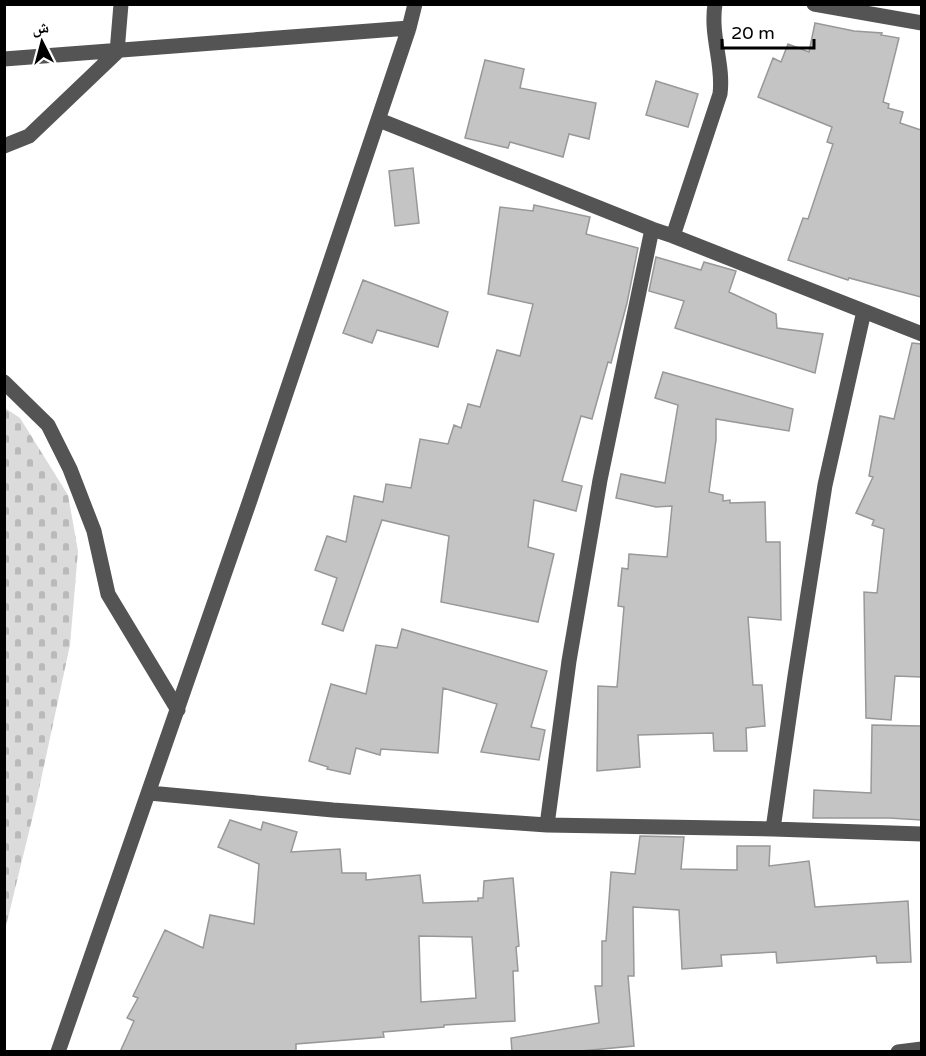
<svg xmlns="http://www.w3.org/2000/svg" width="926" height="1056" font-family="'Varela Round','Noto Naskh Arabic',sans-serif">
<defs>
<pattern id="cemetery-stones" width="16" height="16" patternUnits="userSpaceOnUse" patternTransform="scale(1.5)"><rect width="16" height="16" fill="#dbdbdb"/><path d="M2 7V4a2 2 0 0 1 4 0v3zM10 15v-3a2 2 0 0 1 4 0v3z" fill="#bababa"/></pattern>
</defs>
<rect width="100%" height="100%" fill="#fff"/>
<path fill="url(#cemetery-stones)" d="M5 408 20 418 68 495 78 551 70 645 36 803 5 930Z"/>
<path fill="#c4c4c4" stroke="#989898" stroke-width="1.5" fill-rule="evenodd" d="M815 23 854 31 882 33 881 35 899 38 883 102 889 104 888 108 903 112 900 123 921 130V297L849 278 848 280 788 260 803 218 808 219 833 144 827 142 832 127 758 97 773 58 781 62 788 44 809 52Z
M485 60 524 69 520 88 596 103 589 139 569 134 563 157 510 142 508 148 465 138Z
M656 81 698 94 688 127 646 115Z
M413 168 419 223 395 226 389 171Z
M534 205 590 217 586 234 638 248 627 303 611 363 608 362 592 419 581 416 562 481 582 486 576 511 534 500 528 547 554 554 538 622 441 602 449 536 382 520 343 631 322 624 337 578 315 570 327 536 346 542 354 496 383 502 386 484 411 488 420 439 448 444 454 425 461 428 468 404 480 407 497 350 520 356 533 304 488 294 500 207 533 211Z
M656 257 701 270 704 262 736 271 729 292 776 314 777 328 823 334 815 373 675 328 684 301 649 291Z
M363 280 448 312 438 347 377 330 372 343 343 333Z
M912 343 921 344V677L895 676 891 720 866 718 864 592 877 593 884 529 872 525 874 520 856 513 873 477 869 476 880 416 894 419Z
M663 372 793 409 789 431 716 419V440L709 492 723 495V501L730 500V503L765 502 766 542H780L781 620 748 617 753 685H762L765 726 746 728 747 751H714L713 733 638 735 640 767 597 771 598 686 617 687 624 607 618 606 622 568 628 569 629 554 667 557 672 506 656 507 616 498 621 474 665 483 678 405 655 398Z
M402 629 547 671 531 727 545 730 539 760 481 752 497 704 443 688 438 753 381 749 380 755 356 748 350 774 327 769 328 767 309 761 331 684 366 694 376 645 397 648Z
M872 725 921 726V820L889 818H813L814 790 871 793Z
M230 820 261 830 263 822 297 832 291 852 340 849 342 873H366V880L420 875 423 903 478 901V898H483L484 881 513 878 519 946 516 947 518 971H513L515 1021 444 1025V1027L383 1032 384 1037 296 1044V1052H120L134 1021 127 1018 138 998 133 996 165 930 203 948 210 915 254 924 259 864 218 847ZM419 936 472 937 476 998 421 1002Z
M640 836 684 837 681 869 737 870V846H770L769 866 809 861 815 907 908 901 911 962 877 963 876 956 777 963 776 952 721 955 722 966 682 969 679 910 633 907 634 976H628L634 1046 570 1052H512L511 1038 599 1023 595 986H602V941H606L611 872 635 874Z"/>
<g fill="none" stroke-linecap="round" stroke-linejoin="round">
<path stroke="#545454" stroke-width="15" d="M814 4 922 23
M4 59 409 28
M379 120 652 229 673 236 922 334
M4 146 29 136 117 52 121 4
M673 236 720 94C724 64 710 37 715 4
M4 382 48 425 70 469 94 531 108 594 178 710
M149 793 333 810 547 825 773 829 922 834
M547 825 569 661 600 480 652 229
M773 829 795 676 825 485 864 311
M58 1052 249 503 409 28 415 4
M898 1052 922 1049"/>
</g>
<rect width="926" height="1056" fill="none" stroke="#000000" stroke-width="12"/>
<g transform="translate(42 42) rotate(354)" stroke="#ffffff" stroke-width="4.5" paint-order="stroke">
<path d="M0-4.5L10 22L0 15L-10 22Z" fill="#000000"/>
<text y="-9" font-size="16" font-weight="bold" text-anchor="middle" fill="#000000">ش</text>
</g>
<path d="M722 39v9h92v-9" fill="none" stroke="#000000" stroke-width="3"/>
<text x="731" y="39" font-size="18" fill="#000000" stroke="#ffffff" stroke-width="4.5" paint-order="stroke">20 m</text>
</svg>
